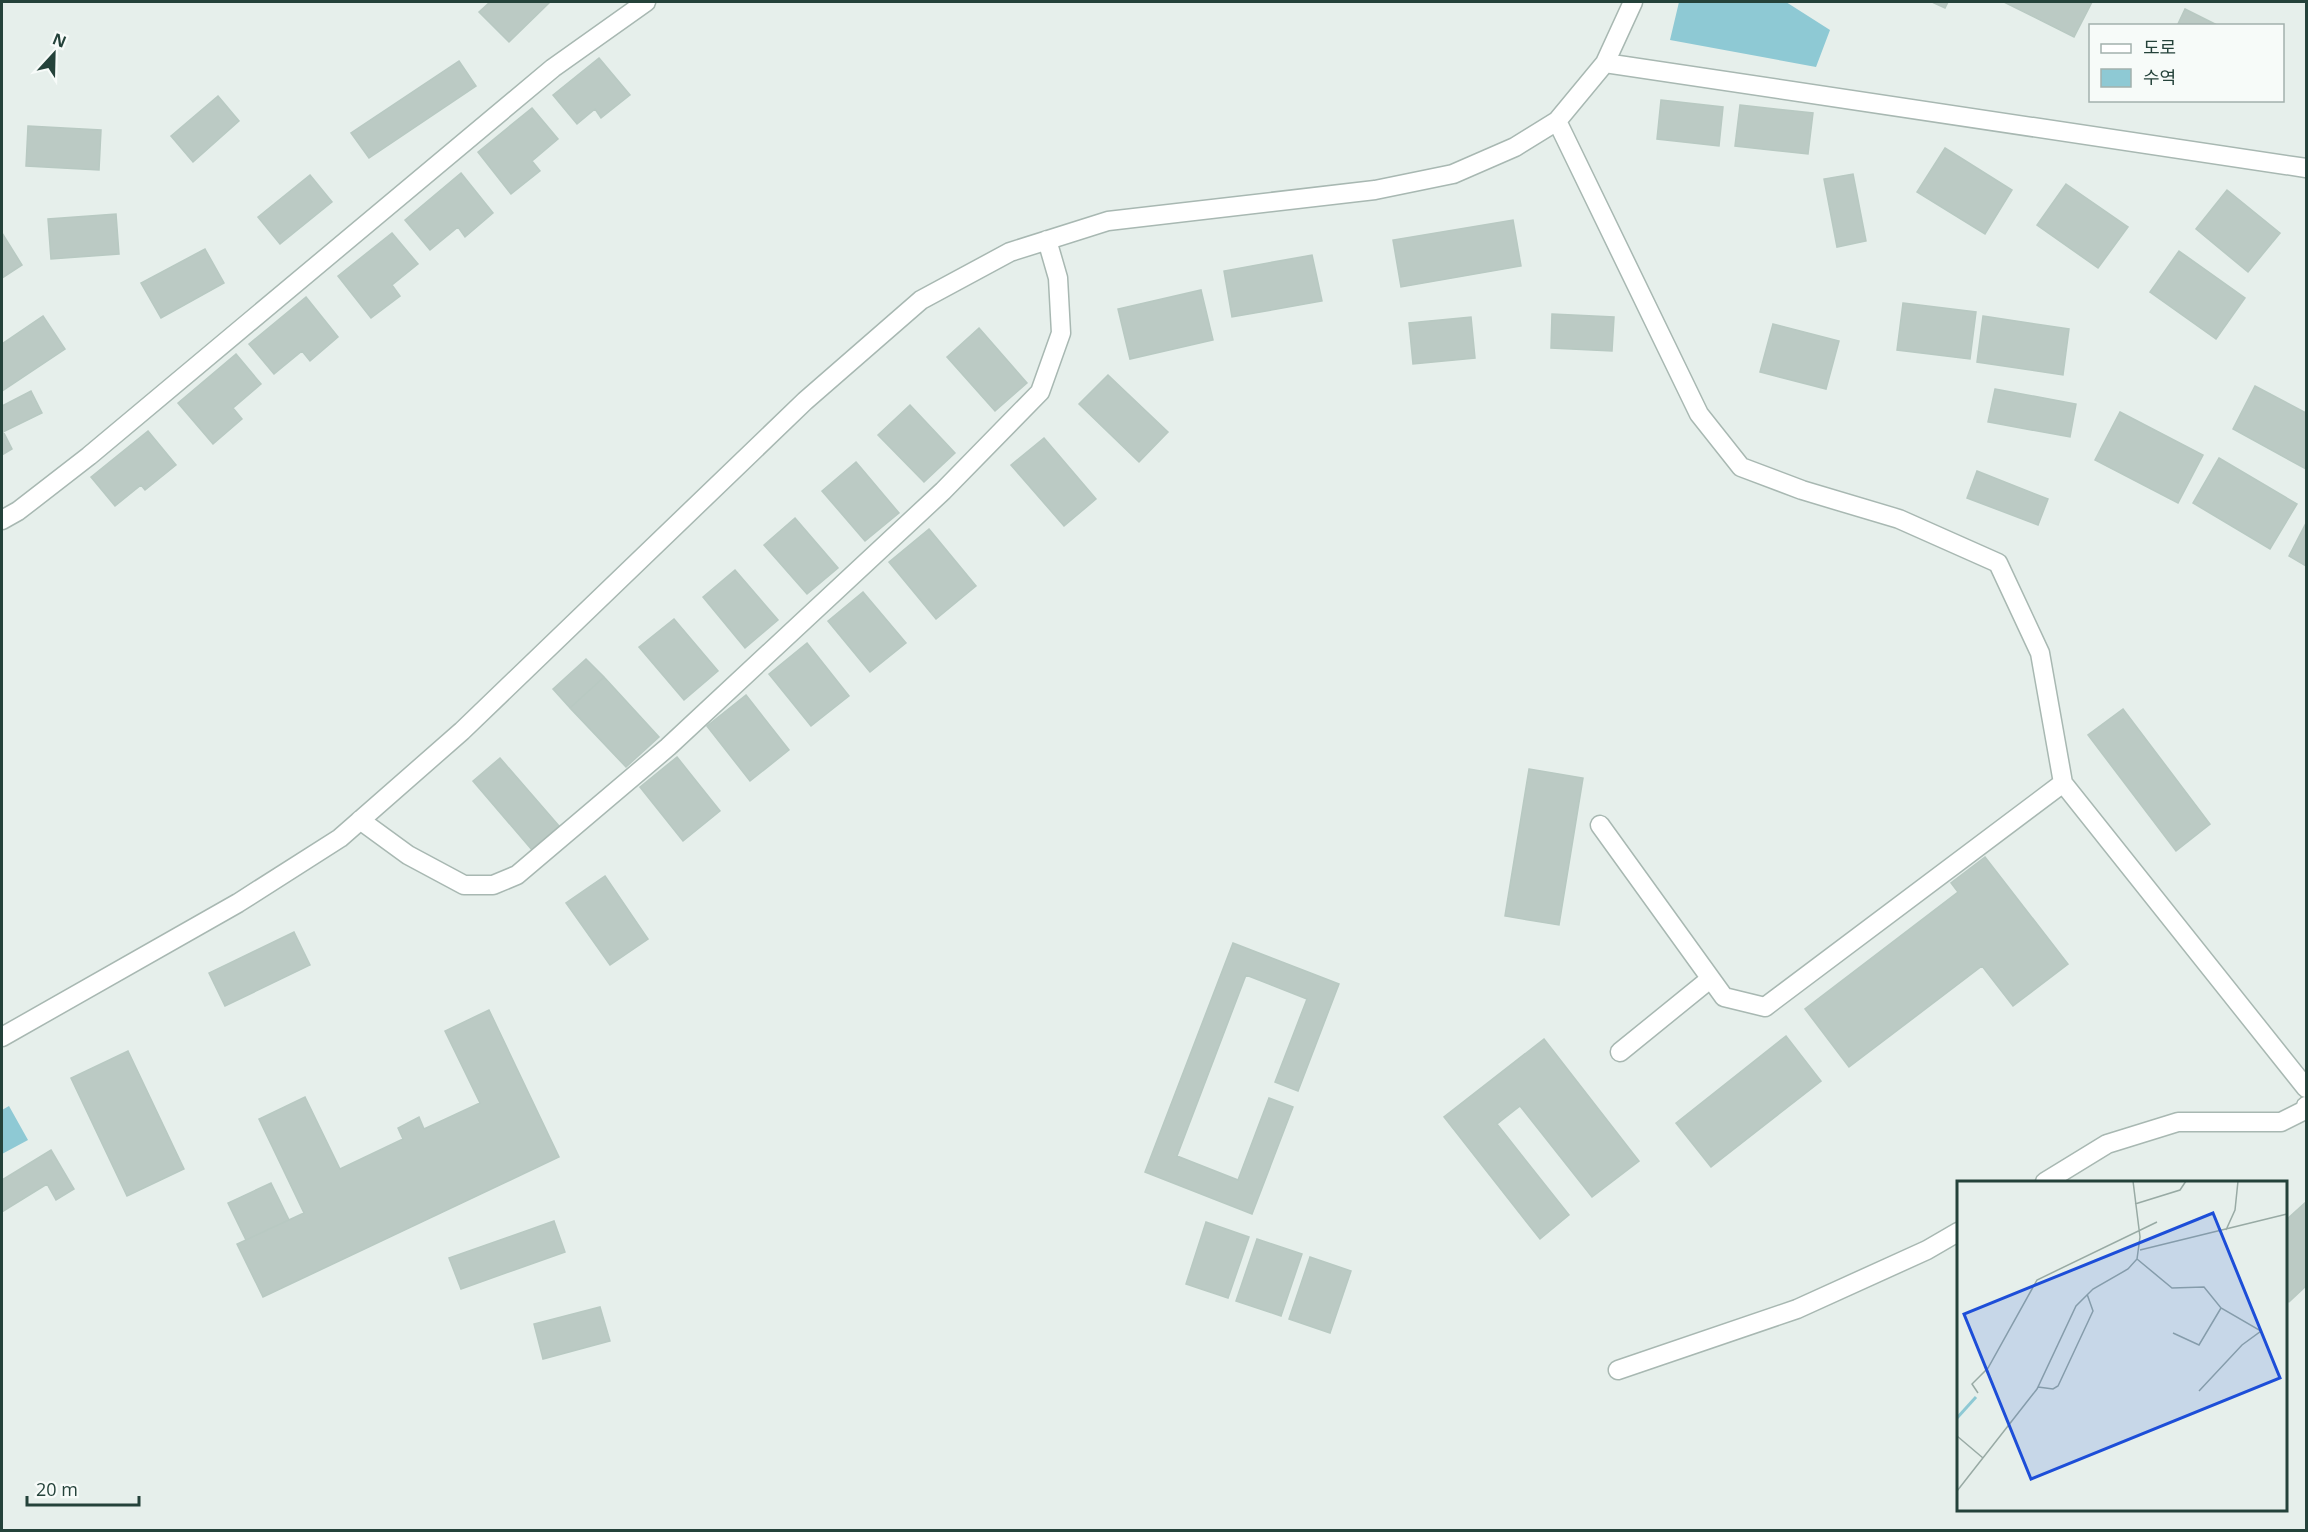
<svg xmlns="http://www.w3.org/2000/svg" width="2308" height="1532" font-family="'Open Sans','Noto Sans KR',sans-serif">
<rect width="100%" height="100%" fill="#e6efeb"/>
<path fill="#8ec9d4" d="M1679 2H1786L1830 30 1816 67 1670 40Z
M9 1106 28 1140 2 1154V1110Z"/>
<path fill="#bbcac4" stroke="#b8c9c2" stroke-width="1.5" d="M490 2H550L509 42 479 12Z
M1932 2H1948L1945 8Z
M2004 2H2092L2074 37Z
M2185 9 2219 26H2177Z
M599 58 630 95 601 118 595 109 577 124 553 95Z
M459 61 476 86 369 158 351 133Z
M218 96 239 121 193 162 171 136Z
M1661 100 1723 107 1719 146 1657 139Z
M1740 105 1813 113 1808 154 1735 146Z
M532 108 558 139 532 161 540 171 511 194 478 152Z
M28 126 101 130 99 170 26 166Z
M1945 148 2012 190 1985 234 1917 192Z
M461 173 493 213 465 237 458 227 430 250 405 220Z
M1853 174 1866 241 1837 247 1824 179Z
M310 175 332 202 280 244 258 217Z
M2066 184 2128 227 2098 268 2037 225Z
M2227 190 2280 233 2248 272 2196 229Z
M116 214 119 254 51 259 48 219Z
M1513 220 1521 266 1401 287 1393 240Z
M2 233 22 265 2 278Z
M392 233 418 264 392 285 400 296 371 318 338 276Z
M205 249 224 283 161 318 141 283Z
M2179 251 2245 298 2216 339 2150 292Z
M1312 255 1322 301 1232 317 1224 271Z
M1201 290 1213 340 1130 359 1118 309Z
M306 297 338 337 310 361 302 351 274 374 249 344Z
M1903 303 1976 312 1970 359 1897 350Z
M1552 314 1614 317 1612 351 1551 348Z
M43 316 65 349 2 391V344Z
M1983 316 2069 329 2063 375 1977 362Z
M1471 317 1475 358 1413 364 1409 323Z
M1773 324 1839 341 1826 389 1760 372Z
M979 328 1027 383 995 411 947 357Z
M236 354 261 384 233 408 242 419 213 444 178 403Z
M1108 375 1168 432 1139 462 1079 404Z
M2255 386 2306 413V469L2233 429Z
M1995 389 2076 404 2070 437 1988 422Z
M31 391 42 413 3 432 2 429V406Z
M910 405 955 453 924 482 878 435Z
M2120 412 2203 455 2178 503 2095 460Z
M2 429 12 449 2 455Z
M148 431 176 465 145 490 141 485 115 506 91 477Z
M1044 438 1096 499 1064 526 1011 465Z
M2219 458 2297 504 2270 549 2193 503Z
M856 462 899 513 865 541 822 491Z
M1977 471 2048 499 2038 525 1967 498Z
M795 518 838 568 807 594 764 545Z
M2306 523V566L2289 556Z
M929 529 976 586 936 619 889 562Z
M735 570 778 620 745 648 703 597Z
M863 592 906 643 870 672 828 621Z
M674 619 718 671 684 700 639 647Z
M807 643 849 696 811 726 769 674Z
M586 659 604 677 570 708 553 689Z
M604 677 659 737 626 767 570 708Z
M746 695 789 750 750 781 707 726Z
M2123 709 2210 824 2176 851 2088 735Z
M677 757 720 811 683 841 640 787Z
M500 758 559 826 532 850 473 781Z
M1529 769 1583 778 1559 925 1505 916Z
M1985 857 2068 964 2013 1006 1982 966 1849 1067 1805 1009 1958 892 1951 883Z
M605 876 648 939 610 965 566 903Z
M294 932 310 965 225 1006 209 973Z
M1233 943 1339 984 1298 1091 1275 1082 1307 999 1246 975 1177 1156 1238 1180 1269 1098 1293 1107 1252 1214 1145 1172Z
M489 1010 559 1157 263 1297 237 1244 304 1213 259 1119 305 1097 340 1169 403 1139 398 1128 419 1117 424 1129 480 1103 445 1031Z
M1786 1036 1821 1081 1711 1167 1676 1123Z
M1544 1039 1639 1161 1592 1197 1520 1106 1497 1124 1569 1215 1540 1239 1444 1117Z
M128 1051 184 1169 127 1196 71 1078Z
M51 1150 74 1189 56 1200 47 1184 2 1212V1180Z
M271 1183 289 1220 246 1240 228 1203Z
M2306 1202V1286L2289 1302 2286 1298V1220Z
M554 1221 565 1252 461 1289 449 1258Z
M1206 1222 1249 1237 1228 1298 1186 1284Z
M1257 1239 1302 1254 1281 1316 1236 1301Z
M1310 1257 1351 1271 1330 1333 1289 1319Z
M600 1307 610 1341 543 1359 534 1324Z"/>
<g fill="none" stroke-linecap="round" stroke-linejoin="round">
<g stroke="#a8b8b2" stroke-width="21">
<path id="minor" d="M1605 63 2306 168
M1557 121 1699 414 1741 467 1802 490 1899 519 1998 563 2040 653 2063 783 2306 1088
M2 520 18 511 89 456 553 68 646 2
M360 820 408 855 464 885H493L517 875 668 747 943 491 1040 392 1061 333 1058 278 1047 240
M1600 825 1724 997 1765 1007 2063 783
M2 1037 238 903 340 838 462 731 805 401 921 300 1010 252 1108 221 1375 190 1453 174 1515 147 1557 121 1605 63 1633 2
M1620 1052 1710 979
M2045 1182 2107 1144 2178 1122H2281L2305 1110 2306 1106
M1618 1370 1797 1309 1927 1250 1958 1232"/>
</g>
<use href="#minor" stroke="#fff" stroke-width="18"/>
</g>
<g transform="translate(1957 1181)">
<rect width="330" height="330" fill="#e6efeb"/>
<path fill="none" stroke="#8ec9d4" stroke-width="3" d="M0 237 19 216"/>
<path fill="none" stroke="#98aaa4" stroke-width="1.5" d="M178 23 223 9 229 0M269 49 278 29 281 0M183 69 330 33M180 78 215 107 247 106 264 127 304 150 285 164 242 210M216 152 242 164 264 127M81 206 96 208 101 205 136 130 130 113M21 212 15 203 31 187 80 99 200 41M0 255 26 277M0 310 80 208 119 125 136 108 171 88 180 78 183 56 176 0"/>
<path fill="#1d4ed8" fill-opacity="0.15" stroke="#1d4ed8" stroke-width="3" d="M256 32 323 197 74 298 7 133Z"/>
<rect width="330" height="330" fill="none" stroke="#24423a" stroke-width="3"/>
</g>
<rect width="2308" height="1532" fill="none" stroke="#24423a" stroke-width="6"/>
<rect x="2089" y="24" width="195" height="78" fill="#f7fbf9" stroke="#a3b1ad" stroke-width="1.5"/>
<rect x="2101" y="44" width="30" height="9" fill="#ffffff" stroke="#a3b1ad" stroke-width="1.5"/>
<text x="2143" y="54" font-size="18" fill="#24423a">도로</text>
<rect x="2101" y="69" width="30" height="18" fill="#8ec9d4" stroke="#a3b1ad" stroke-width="1.5"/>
<text x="2143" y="84" font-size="18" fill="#24423a">수역</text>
<g transform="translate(54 54) rotate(22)" stroke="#f7fbf9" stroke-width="4.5" paint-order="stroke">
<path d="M0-4.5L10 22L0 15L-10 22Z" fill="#24423a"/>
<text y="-9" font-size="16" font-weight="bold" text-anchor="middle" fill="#24423a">N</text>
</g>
<path d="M27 1496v9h112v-9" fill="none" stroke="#24423a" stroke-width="3"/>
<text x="36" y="1496" font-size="18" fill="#24423a" stroke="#f7fbf9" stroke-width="4.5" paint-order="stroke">20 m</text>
</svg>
